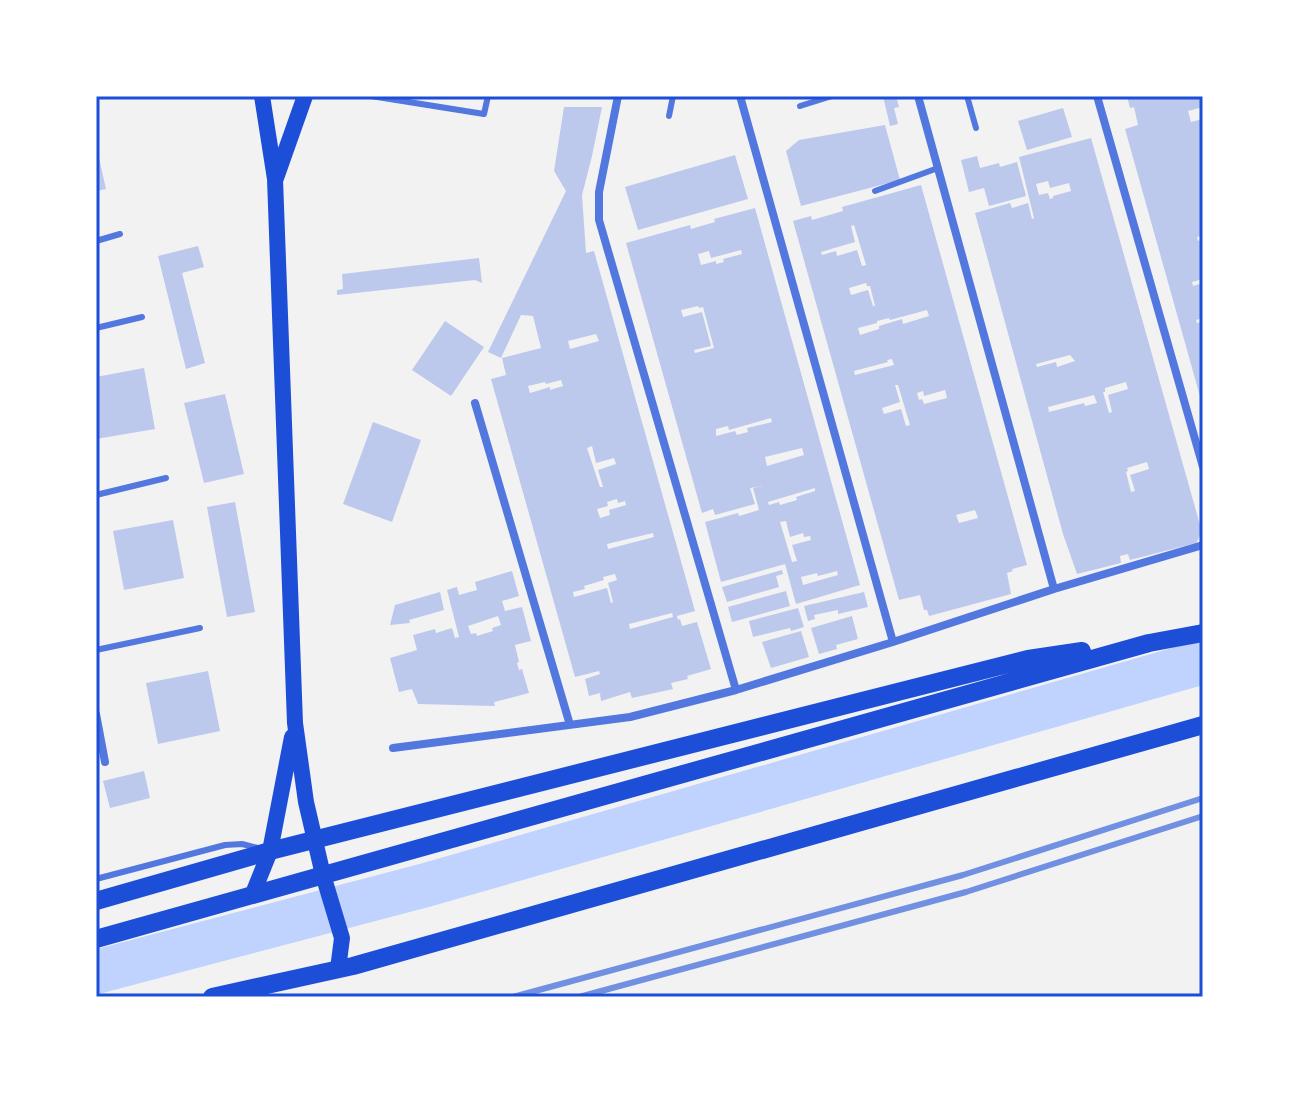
<svg xmlns="http://www.w3.org/2000/svg" width="1299" height="1093" font-family="'PT Sans',sans-serif">
<rect width="100%" height="100%" fill="#f2f2f2"/>
<g fill="none" stroke-linecap="round" stroke-linejoin="round">
<path stroke="#bfd3fe" stroke-width="44" d="M96 972 426 885 1203 662"/>
</g>
<path fill="#bdc9ec" fill-rule="evenodd" d="M883 96H896L899 107 894 108 898 124 890 126Z
M1127 96H1203V107L1188 111 1191 122 1203 119V235L1197 237 1198 241 1203 239V279L1192 282 1193 286 1203 283V318L1196 320 1197 323 1203 322V407L1125 129 1138 125 1134 107 1130 108Z
M564 107H602L592 156 582 195 586 253 594 251 695 611 677 616 678 620 680 619 682 626 697 622 711 669 687 676 688 679 671 683 673 689 632 698 630 692 601 701 600 693 589 696 585 679 600 674 599 671 575 677 491 379 506 375 502 358 541 348 533 316 521 315 501 358 488 352 566 191 554 171ZM596 334 599 341 570 349 568 341ZM561 380 563 386 550 390V387L530 393 528 386 545 382 546 384ZM592 446 596 463 614 458 616 464 598 470 603 487H600L587 448ZM617 499 618 503 625 501 626 505 609 510 610 515 600 518 597 509 608 506 607 502ZM653 533 654 537 608 549 607 544ZM615 574 617 580 608 583 613 602 611 603 607 588 574 597 573 592 585 589 584 586 604 580 603 577ZM672 613 673 617 630 629 629 624Z
M1063 108 1072 137 1027 150 1018 121Z
M885 125 900 180 801 206 786 151 799 140Z
M1091 138 1202 532 1196 543 1130 560 1128 554 1120 556 1121 563 1077 574 1063 534 975 213 1010 203 1012 208 1028 203 1032 219 1034 218 1019 157ZM1048 181 1050 188 1069 183 1071 191 1053 196V198L1050 199 1048 193 1039 195 1036 184ZM1070 355 1075 361 1057 367 1056 362 1037 367 1036 364ZM1126 382 1128 389 1108 395 1112 412 1109 413 1103 392H1105V388ZM1094 395 1097 403 1085 406 1084 403 1049 412 1048 407ZM1147 462 1149 469 1130 475 1135 491 1131 492 1126 472 1128 471 1127 468Z
M97 149 106 189 96 191V150Z
M735 155 748 199 638 230 625 187Z
M977 156 980 168 999 163 1000 167 1017 162 1026 196 989 206 984 188 969 192 961 160Z
M921 185 1027 565 1012 569 1013 571 1007 573 1011 594 929 616 927 610H924L920 595 899 600 793 221 811 216 812 220 843 211 842 207ZM854 225 866 265 862 266 857 250 837 256 836 251 822 255 821 252 855 242 851 226ZM866 283 867 286H870L875 306H873L868 290 851 295 849 288ZM927 310 929 316 903 324 902 319 879 326V329L860 335 858 328 877 323V321L889 318 890 320ZM892 359 894 365 855 375 854 371 888 362 887 360ZM895 385H898L910 425 906 426 901 409 884 414 882 408 900 402ZM945 390 947 398 924 404 922 399 919 400 917 393 923 391 924 396ZM975 510 978 518 959 523 956 515Z
M755 208 860 585 796 604 785 564 721 582 705 522 738 513 739 516 759 510 753 488 763 486 750 488 755 504 715 515 713 509 702 513 626 243 690 225 691 229 715 222 714 219ZM741 250 742 254 723 259 724 262 716 264V261L701 265 698 254 709 251 711 258ZM698 306 699 308 703 307 714 348 695 353 694 350 711 346 702 312 683 317 681 310ZM771 418 772 422 747 428 748 432 737 435 735 431 716 436V429L728 426 729 430ZM802 448 804 455 767 466 765 457ZM815 488V491L796 497 797 500 780 505 779 502 769 505 768 502ZM786 521 790 537 803 533 804 537 810 536 811 540 792 545 797 561 792 562 780 522ZM837 571 838 575 803 585 801 577 817 573 818 576Z
M198 246 204 267 182 273 205 363 186 369 158 256Z
M479 258 482 283 475 280 337 295V290L343 289 342 274Z
M445 321 484 347 451 396 412 370Z
M144 368 155 429 96 439V377Z
M225 394 244 474 204 483 184 403Z
M373 422 421 440 392 522 343 504Z
M235 502 255 612 227 617 207 507Z
M173 520 184 578 124 590 113 531Z
M782 570 783 574 776 576 779 587 727 602 722 587Z
M512 571 519 596 502 601 505 611 522 607 531 641 515 645 519 662 517 663 519 670 522 669 529 693 494 702 495 706 418 704 412 689 399 692 390 658 417 650 413 635 435 629 436 633 452 628 455 638 459 637 447 590 457 587 459 595 477 590 475 582ZM498 616 501 625 492 628 493 631 477 636 476 633 471 634 468 626Z
M786 591 790 606 732 622 728 607Z
M440 592 444 610 409 620 410 623 390 625 395 605Z
M864 592 868 607 838 614V610L814 615 815 619 808 621 804 606Z
M798 608 804 627 791 631 790 628 753 637 749 621Z
M852 616 858 639 836 645 837 649 819 654 811 628Z
M801 631 809 657 771 668 762 642Z
M208 671 220 731 158 744 146 683Z
M144 771 150 798 110 808 103 781Z"/>
<g fill="none" stroke-linecap="round" stroke-linejoin="round">
<path stroke="#5277de" stroke-width="6" d="M371 96 484 114 488 96
M967 96 976 128
M800 106 832 96
M669 116 673 96
M875 191 938 168
M96 241 120 234
M96 328 142 317
M96 495 166 478
M96 650 200 628
M96 879 225 845 242 844 258 848"/>
<path stroke="#5277de" stroke-width="8" d="M618 96 599 192V220L736 690
M740 96 893 642
M918 96 1054 589
M1097 96 1203 467
M475 403 570 725
M96 714 105 762
M393 748 630 717 736 690 893 642 1054 589 1203 545"/>
<path stroke="#1d4ed8" stroke-width="16" d="M262 96 275 179 295 723 306 802 323 875 342 938 338 969
M276 178 305 96
M252 896 270 851 292 737"/>
<path stroke="#1d4ed8" stroke-width="18" d="M96 901 270 851 1028 659 1082 651
M96 939 1149 643 1203 633
M212 997 353 966 1203 725"/>
<path stroke="#7290e2" stroke-width="6" d="M513 997 963 875 1203 798
M579 997 966 892 1203 816"/>
</g>
<rect width="1299" height="1093" fill="none" stroke="#ffffff" stroke-width="196"/>
<rect x="98" y="98" width="1103" height="897" fill="none" stroke="#1d4ed8" stroke-width="3"/>
</svg>
